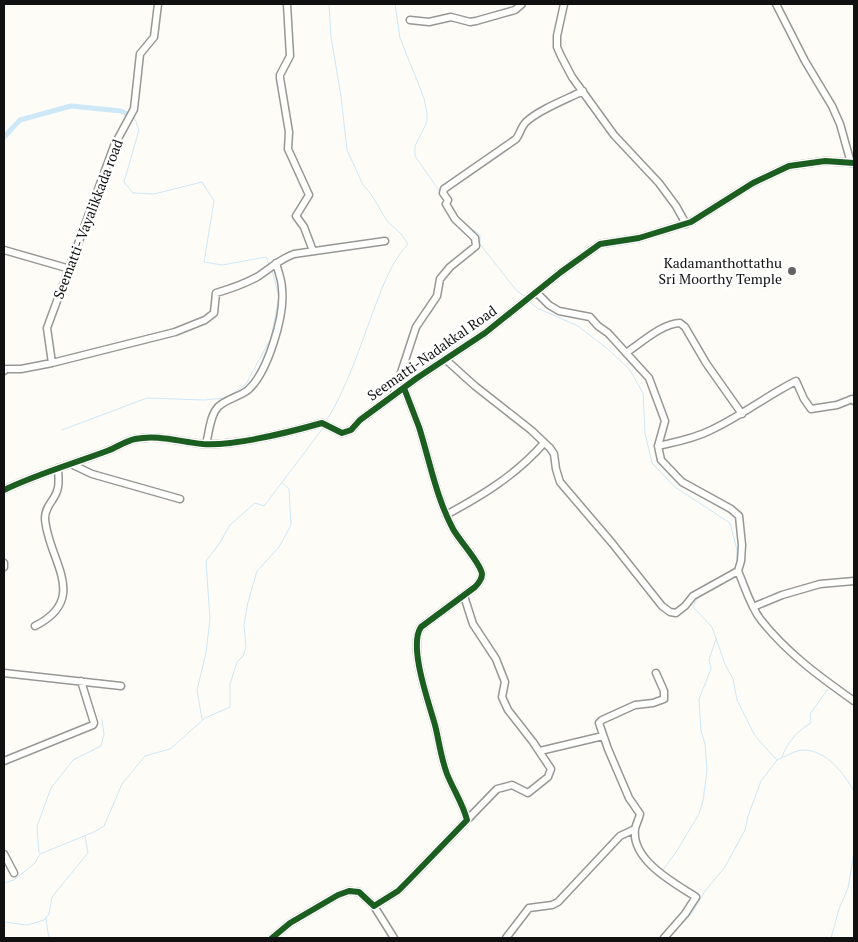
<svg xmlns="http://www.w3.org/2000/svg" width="858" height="942" font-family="'PT Serif',serif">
<rect width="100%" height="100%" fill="#fdfcf7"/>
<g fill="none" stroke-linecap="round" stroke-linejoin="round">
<path stroke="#cde8f7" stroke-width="1" d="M395 4 400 38 424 98 427 114V122L415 146V156L440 192
M133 117 135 119 139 130 124 182 133 193 154 194 202 182 214 201 204 262 222 265 266 257 269 264
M458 218 480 235V241
M479 243 516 290 524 296
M530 302 537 308 578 326 609 350 630 370 643 393 645 433 652 463 675 487 730 523 737 550V563
M425 319 431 313 438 300
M413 346 422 324
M229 396 246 384 271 338 279 297 272 270
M327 420C348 385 360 347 374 309 383 286 391 262 408 244L402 235 387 221 371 194 363 185 347 150 341 96 331 37 329 4
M62 430 147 398 204 400 225 398
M202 719 197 690 206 653 210 619 206 561 219 544 230 525 255 503 264 506 323 428
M782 757C786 744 798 730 811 723L810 714 828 689
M777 760C785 757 795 750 803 750 827 750 843 773 854 791
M39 853 37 826 51 788 73 760 101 746 104 734 102 720
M663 870 676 852 699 814 703 801 707 770 705 744 701 731 699 699 711 669 709 660 716 639
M4 883 14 880 35 863 40 854 94 832 104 826 122 784 145 756 170 749 205 718 230 707V684L237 662 243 656 246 647 244 625 248 602 257 571 279 547 291 525 289 489 282 483
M46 918 48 933 50 938
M4 922 27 925 44 920 49 914 52 897 88 853 85 836
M672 934 692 913 705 891 725 867 745 830 748 816 761 781 777 760 755 736 737 700 733 679 725 664 712 627 693 607 698 596
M831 938 839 909 848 888 854 853"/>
<path stroke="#cde8f7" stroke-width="5" d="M4 137 20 120 71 106 121 111 127 114"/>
<g stroke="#979795" stroke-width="9">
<path id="minor" d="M287 4 290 56 280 75V78L289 132 288 149 309 195 296 216 304 227 313 251
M564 4 557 36V47L561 56 572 77 614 135 659 183 676 206 686 224
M776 4 805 61 832 106 840 124 851 163
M410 20 429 22 451 17 470 22 476 21 515 10 522 4
M4 250 70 269
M536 292 549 305 559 311 590 317 598 326 608 333 649 378 665 421 658 446 661 460 682 482 731 509 739 516 742 545 741 561 738 571C745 587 750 606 761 620 787 653 820 677 854 701
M626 353C641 343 663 323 680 323L685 327 706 363 742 414
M445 359 475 386 531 430 550 448 554 454 556 469 560 482 612 543 662 606 670 612 676 613 685 606 693 596 738 571
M52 363 175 332 205 320 214 313 216 293C230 289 244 284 257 277 271 268 278 260 294 254L385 241
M4 371 6 369H21L52 363 47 328 114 146 134 109 140 54 154 37 158 4
M394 394 416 327 437 296 440 279 450 267 476 246 475 238 455 219 446 204 448 200 443 193 444 189 516 139C520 134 521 127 526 122 538 110 567 99 583 91
M206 444C209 433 210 415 218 407 226 399 239 397 248 390 268 372 285 315 282 289 282 280 278 271 276 263
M658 446C675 442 693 439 709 431 740 417 766 396 796 381L804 399 811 409 837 405 852 399 854 401
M71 464 92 474 180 499
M4 490C37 474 72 464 107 451 116 448 125 441 135 439 158 434 180 442 203 444 236 446 290 432 322 423L342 433 351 430 360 420 417 378 485 333 561 272 600 244 639 238 691 222 753 183 789 166 825 161 854 163
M446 515C483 495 516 475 544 443
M4 563V567
M464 596 473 624 496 659 505 682 502 697 508 710 533 742 551 769 548 777 528 793 512 785 497 789 467 820
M753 607 782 595 820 584 854 581
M35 626C91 598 47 559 45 518 45 506 54 501 57 491 60 484 58 475 58 468
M4 673 121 686
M656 673 664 691V699L653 703 635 705 602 720 599 723 608 749 629 798 640 814C639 819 636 824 635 829 631 860 674 883 696 897L685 914 664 938
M540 751 603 736
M4 761 93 725 94 723 81 681
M4 854 14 873
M374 906 394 938
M272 938 290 923 338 895 349 891 359 892 374 906 398 891 408 881 467 820C463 804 453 789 447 774 441 758 439 741 435 725 429 703 408 646 421 627L475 587C478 584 482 579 482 574 481 564 459 540 453 529 436 497 430 462 419 427 414 414 409 401 404 388
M506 938 529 908 552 905 558 902 620 836 635 829"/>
</g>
<use href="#minor" stroke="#fffffe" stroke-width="6"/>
<g stroke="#fff" stroke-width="9">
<path id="cycleway" d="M4 490C37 474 72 464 107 451 116 448 125 441 135 439 158 434 180 442 203 444 236 446 290 432 322 423L342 433 351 430 360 420 417 378 485 333 561 272 600 244 639 238 691 222 753 183 789 166 825 161 854 163
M272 938 290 923 338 895 349 891 359 892 374 906 398 891 408 881 467 820C463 804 453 789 447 774 441 758 439 741 435 725 429 703 408 646 421 627L475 587C478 584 482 579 482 574 481 564 459 540 453 529 436 497 430 462 419 427 414 414 409 401 404 388"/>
</g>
<use href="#cycleway" stroke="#1b5e20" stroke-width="6"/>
</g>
<circle fill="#646362" stroke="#fff" stroke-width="2" cx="792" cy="271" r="5"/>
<g text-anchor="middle" stroke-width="5" stroke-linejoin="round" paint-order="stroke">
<g font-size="14" fill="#111" stroke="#fff">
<text transform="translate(88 219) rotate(-69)" y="5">Seematti- Vayalikkada road</text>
<text transform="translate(432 353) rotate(-35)" y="5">Seematti-Nadakkal Road</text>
</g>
<g font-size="14" fill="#111" stroke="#fff" text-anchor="end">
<text x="782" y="268">Kadamanthottathu<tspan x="782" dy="16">Sri Moorthy Temple</tspan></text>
</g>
</g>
<rect width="858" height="942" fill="none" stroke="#111111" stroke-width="10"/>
</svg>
